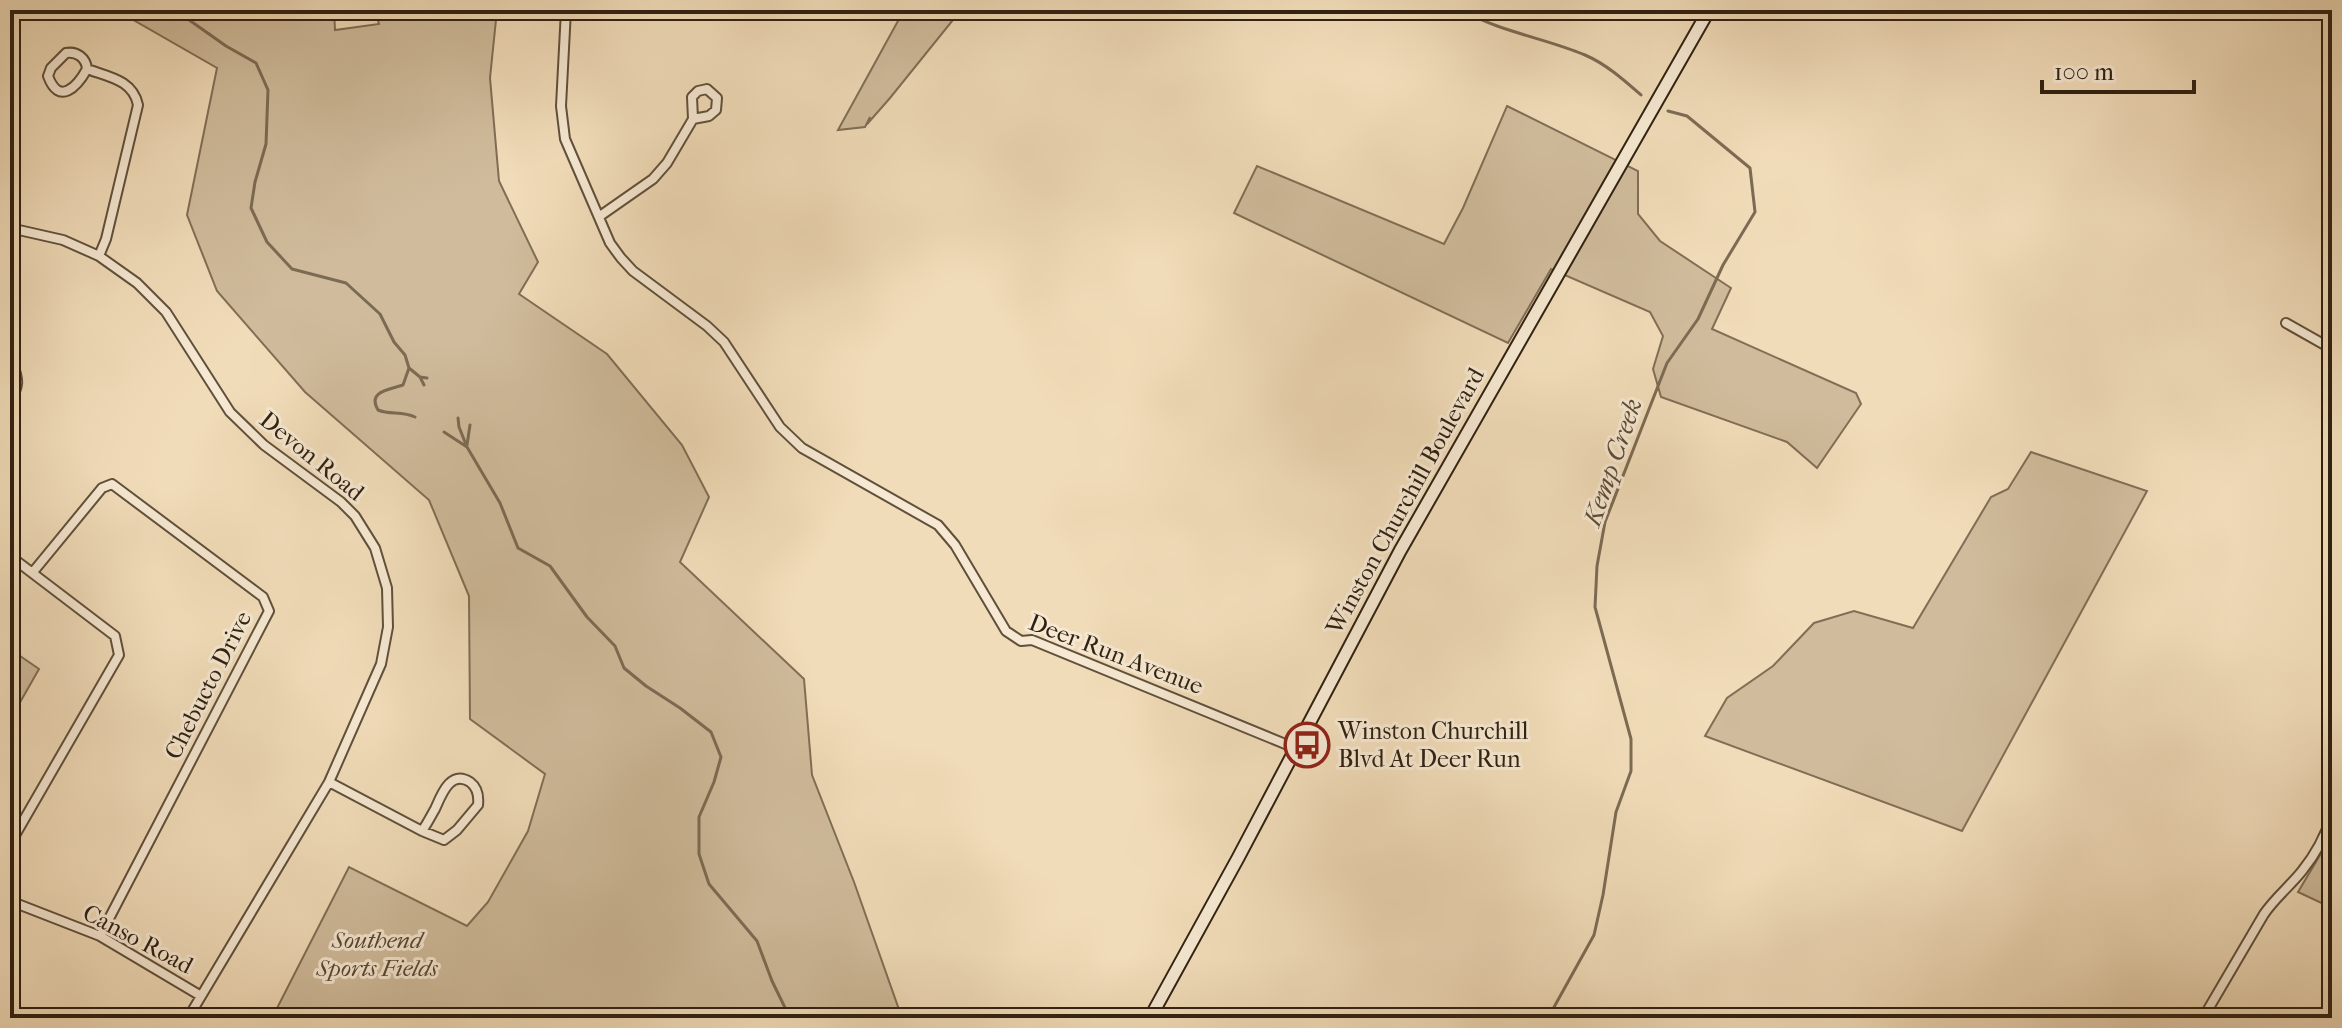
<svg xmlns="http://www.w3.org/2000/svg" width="2342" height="1028" font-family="'IM FELL French Canon',serif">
<rect width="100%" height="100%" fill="#f1dcb9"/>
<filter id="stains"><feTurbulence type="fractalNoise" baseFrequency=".0025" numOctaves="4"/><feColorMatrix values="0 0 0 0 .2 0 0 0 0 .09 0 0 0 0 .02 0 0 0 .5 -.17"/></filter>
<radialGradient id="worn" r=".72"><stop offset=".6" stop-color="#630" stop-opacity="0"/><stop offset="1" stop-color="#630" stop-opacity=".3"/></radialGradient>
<path fill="#d0bc9c" stroke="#806e56" stroke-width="2" d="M116 10H334L335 30 379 24 375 10H497L490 78 499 181 538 262 519 294 607 354 682 445 709 497 680 562 804 679 812 775 854 882 902 1018H272L349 867 467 926 488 902 528 831 545 774 470 719 469 596 429 500 305 392 217 291 187 215 217 68Z
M904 10H961L890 98 869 122 870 117 865 127 838 130Z
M1507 106 1638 171V214L1660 241 1731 288 1712 329 1856 393 1861 404 1817 468 1787 442 1661 397 1653 369 1663 336 1650 312 1551 269 1508 343 1234 213 1257 166 1444 244 1463 208Z
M2031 452 2147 491 1962 831 1705 736 1727 698 1773 666 1814 623 1854 611 1913 628 1991 497 2008 489Z
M10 649 39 669 10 720Z
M2332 835V908L2298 892Z"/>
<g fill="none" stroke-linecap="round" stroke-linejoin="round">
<path stroke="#7c6b54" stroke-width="3" d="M175 10 226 46 256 63 268 90 266 144 255 182 251 208 267 242 292 269 346 283 380 314 394 342 405 355 409 368 403 385C389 390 367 391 378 410 390 415 402 411 415 417
M1462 10C1500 32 1545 38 1585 55 1606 64 1624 80 1641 95
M409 368 420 377 427 378
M420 377 424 385
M458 418 459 427 467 447
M444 432 467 447 500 503 518 548 550 566 587 617 615 646 624 668 646 686 680 708 711 732 721 757 714 782 699 817V854L709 884 757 941 772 981 790 1018
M467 445 470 425
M1548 1018 1594 935 1603 895 1616 812 1631 771V739L1595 607 1597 566 1605 522 1667 363 1698 319 1723 265 1755 212 1750 168 1687 116 1668 111"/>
<g stroke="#60503b" stroke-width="12">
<path id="minor" d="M566 10 561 106 565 139 610 243 621 258 633 271 707 326 724 342 780 427 802 448 938 525 955 545 1006 631 1021 641 1032 640 1295 748
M66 53C77 51 86 58 87 69 77 87 59 106 48 76L51 68Z
M87 69C109 77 133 80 138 105L106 239 99 256
M707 89 717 98 716 110 709 116 693 119 692 97 698 91Z
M600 216 653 179 667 163 693 119
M10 228 63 240 99 256 137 283 166 312 230 412 264 445 341 502 355 516 375 548 387 588 388 627 381 664 329 782 188 1018
M2286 323 2332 349
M10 364 13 365C19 380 19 387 10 401
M10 556 115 636 119 655 10 844
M33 572 102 488 112 484 263 597 269 611 100 936
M329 782 422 831 444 840 457 830 478 805C479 796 478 788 470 782 450 769 441 796 435 809 431 816 427 824 422 831
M10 901 100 936 201 996
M2203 1018 2264 914C2275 898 2290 886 2302 871 2315 855 2326 834 2332 815"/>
</g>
<g stroke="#2f2111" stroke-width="15">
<path id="secondary" d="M1150 1018 1238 858 1400 551 1709 10"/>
</g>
<use href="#minor" stroke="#f6e8d2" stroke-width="8"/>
<use href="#secondary" stroke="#f6e8d2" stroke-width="11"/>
</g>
<defs>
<g id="bus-ring" transform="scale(2.3)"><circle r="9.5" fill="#f6e8d2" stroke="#8f2418" stroke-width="1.5"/><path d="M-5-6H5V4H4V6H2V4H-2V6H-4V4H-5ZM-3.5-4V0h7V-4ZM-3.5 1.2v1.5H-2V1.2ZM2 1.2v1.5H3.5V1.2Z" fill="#8f2418"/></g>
</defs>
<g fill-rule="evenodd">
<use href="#bus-ring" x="1307" y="745"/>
</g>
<g text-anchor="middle" stroke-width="6" stroke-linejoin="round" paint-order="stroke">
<g font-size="24" fill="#2f2111" stroke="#f6e8d2">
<text transform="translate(312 456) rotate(39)" y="8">Devon Road</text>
<text transform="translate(1405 501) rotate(-61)" y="8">Winston Churchill Boulevard</text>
<text transform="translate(1116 654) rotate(21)" y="8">Deer Run Avenue</text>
<text transform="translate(208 685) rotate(-63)" y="8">Chebucto Drive</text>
<text transform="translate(138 939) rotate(28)" y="8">Canso Road</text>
</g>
<g font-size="24" fill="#2f2111" stroke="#f6e8d2" text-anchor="start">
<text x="1338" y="739">Winston Churchill<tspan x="1338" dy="28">Blvd At Deer Run</tspan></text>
</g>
<g font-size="24" font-style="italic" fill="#574834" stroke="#f6e8d2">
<text x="377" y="948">Southend<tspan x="377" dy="28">Sports Fields</tspan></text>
</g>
<g font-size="26" font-style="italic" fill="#5c4c38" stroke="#f6e8d2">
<text transform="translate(1612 462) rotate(-71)" y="9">Kemp Creek</text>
</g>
</g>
<rect width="2342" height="1028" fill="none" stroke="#f1dcb9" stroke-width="40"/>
<rect x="12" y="12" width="2318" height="1004" fill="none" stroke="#2f2111" stroke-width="4"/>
<rect x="20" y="20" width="2302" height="988" fill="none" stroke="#2f2111" stroke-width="2"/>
<path d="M2042 80v12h152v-12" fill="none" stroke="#2f2111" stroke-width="4"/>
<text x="2054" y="80" font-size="24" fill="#2f2111" stroke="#f6e8d2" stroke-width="6" paint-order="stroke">100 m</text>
<rect width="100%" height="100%" filter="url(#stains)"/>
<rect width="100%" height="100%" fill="url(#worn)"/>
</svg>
